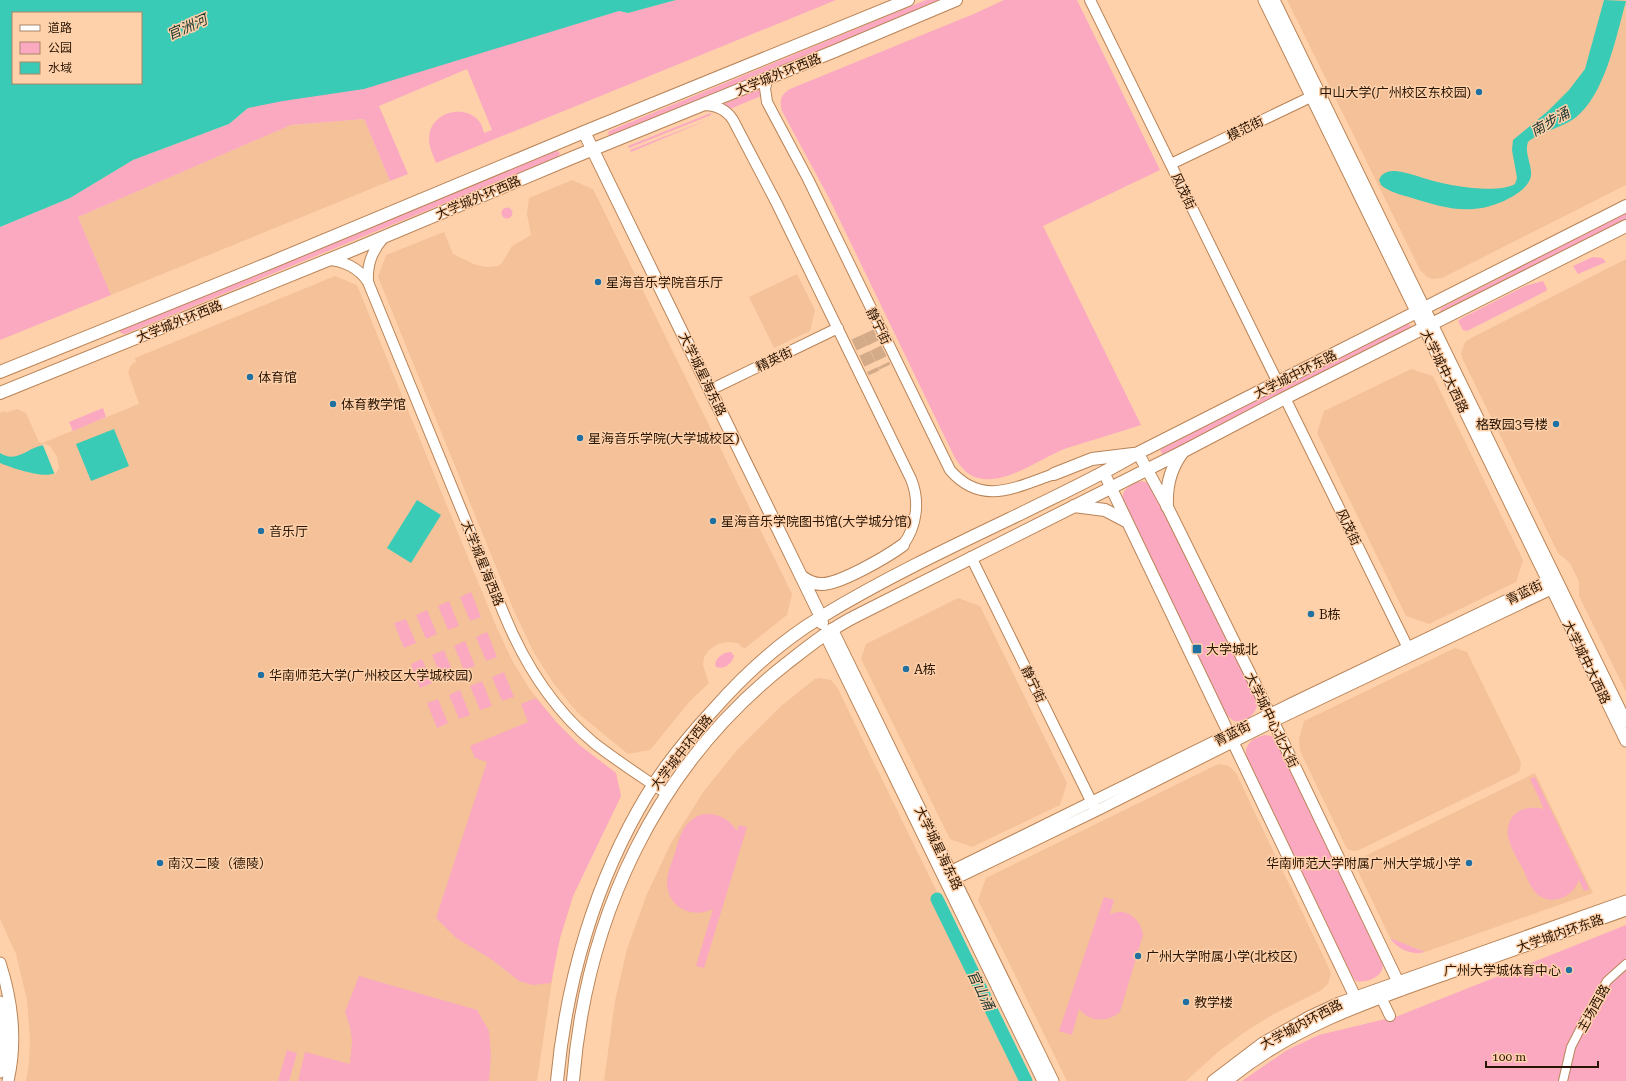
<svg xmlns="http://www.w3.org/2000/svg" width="1626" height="1081" font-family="'Roboto Serif','Noto Sans SC',serif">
<rect width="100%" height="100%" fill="#ffd1ab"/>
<path fill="#f4c199" d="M1287 0H1626V185L1442 278 1432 279 1427 277 1420 270Z
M364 119 390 181 111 295 78 217 291 125Z
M572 180 593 189 792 594 787 615 744 649 738 643 728 642 718 644 709 650 704 657 703 665 709 683 690 701 650 750 628 754 579 714 571 705 554 684 534 653 514 611 378 277 386 255 444 232 453 254 476 265 488 267 498 266 502 263 512 246 531 235 527 214 529 198Z
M1626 259V692L1579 596V582L1570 563 1558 553 1463 360 1461 353 1465 342 1471 338Z
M797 274 815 310 810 331 774 348 749 297Z
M335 276 357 285 496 626 513 662 529 688 557 723 585 750 616 773 621 796 581 878 573 896 560 938 555 961 537 1081H26L29 1064 30 1040 27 1000 16 954 0 919V413L5 411 6 413 17 409 26 413 39 442 42 443 139 404 128 372 132 364 136 362 135 358Z
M1411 369 1433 376 1523 560 1516 582 1429 624 1406 616 1317 433 1324 411Z
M958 598 980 606 1067 783 1060 805 972 847 950 839 861 659 866 644Z
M1455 648 1467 652 1521 762 1520 770 1517 773 1359 850 1355 851 1349 850 1346 847 1300 751 1299 739 1304 721Z
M819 678 831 680 837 687 939 896 934 900 1022 1081H604L615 1001 627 949 647 894 671 843 704 791 738 749 781 706 815 679Z
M1220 764 1229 766 1236 773 1328 966 1331 974 1328 984 1320 991 1272 1015 1245 1032 1218 1052 1186 1081H1067L978 900 986 878 1214 766Z
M1535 773 1593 893 1425 952 1390 938 1357 869 1361 858Z"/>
<path fill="#faa9c1" d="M676 0H836L436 163C433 155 429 147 429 139 429 107 479 101 484 133L492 130 467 69 379 106 408 174 390 181 364 119 291 125 78 217 111 295 0 340V227L70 198 133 160 229 124 248 108 513 43 619 11 628 13Z
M926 0H942L610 136 608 134 609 131Z
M1004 0H1077L1160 170 1043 226 1141 425C1117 433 1092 440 1067 448 1042 457 1011 482 984 479 969 478 961 468 954 456L829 198 782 111C779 101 781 94 790 89L976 13Z
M760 89 761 96 730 109 724 104Z
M711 113V115L629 148 628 146Z
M712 118 631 152 630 150Z
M556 150 560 153 558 157 125 334H123L120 332V329Z
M501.5 213a5.5 5.5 0 1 1 11 0a5.5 5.5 0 1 1-11 0Z
M1626 212V221L1440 312 1441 308 1502 277 1534 258Z
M1593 257 1602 258 1606 262 1578 274 1573 266Z
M1543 281 1547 289 1546 291 1467 331 1463 330 1458 321 1462 318 1525 286Z
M1407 323 1411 326 1409 329 1163 455 1160 450 1238 408Z
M103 408 106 417 73 431 69 422Z
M612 437a5 5 0 1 1 10 0a5 5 0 1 1-10 0Z
M1142 481 1148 483 1153 488 1257 700C1259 713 1246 723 1234 721L1226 715 1123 502C1120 490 1130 484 1142 481Z
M471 592 481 617 470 621 460 597Z
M449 601 459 626 448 630 438 606Z
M427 610 437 634 426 639 416 615Z
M406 619 416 643 404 648 394 623Z
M487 632 497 657 486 661 476 637Z
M465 641 475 666 464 670 454 646Z
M444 650 454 675 442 679 432 655Z
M731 652 734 656C732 664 724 670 716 667L715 664C717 657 723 652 731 652Z
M422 659 432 683 420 688 411 664Z
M504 672 514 697 502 701 492 677Z
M482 681 492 706 480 710 470 686Z
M460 690 470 715 459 719 449 695Z
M536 698 557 723 578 744 616 773 621 796 573 896 560 938 551 983 533 985 519 981 491 959 456 938 436 918 487 762 475 758 470 746 528 722 521 704Z
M438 699 448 723 437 728 427 703Z
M1265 735 1272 736 1277 742 1382 962C1387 975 1367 984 1356 981L1352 976 1246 756C1244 744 1254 737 1265 735Z
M1535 777 1589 889 1584 891 1579 880C1572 899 1549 907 1535 892 1529 885 1526 875 1522 867 1517 858 1510 847 1508 836 1505 813 1525 804 1544 809L1530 779Z
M704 814C718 813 730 819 737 831L739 825 747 827 704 968 696 966 713 909C692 919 668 908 667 883 667 873 672 862 675 853 680 835 684 819 704 814Z
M1104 897 1114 900 1110 914C1114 913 1120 911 1123 912 1134 914 1142 925 1143 935L1120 1012C1106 1023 1090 1022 1079 1009L1072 1035 1059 1031Z
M1626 925V1081H1242L1287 1050 1319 1035 1398 1016Z
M1390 938 1425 952C1413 956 1397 949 1390 938Z
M359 976 477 1010 489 1031 491 1055 489 1081H298L305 1052 350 1064 352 1041 350 1027 345 1012Z
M287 1050 297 1053 289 1081H278Z"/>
<path fill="#3acbb6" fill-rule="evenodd" d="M0 0H676L628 13 619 11 364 89 283 101 248 108 229 124 133 160 70 198 0 227ZM13 13H141V83H13Z
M1604 0 1626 1C1616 37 1605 95 1575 118 1561 128 1538 133 1528 142 1523 155 1537 171 1528 183 1523 191 1512 197 1504 201 1470 216 1445 208 1412 198 1402 195 1389 192 1381 185L1379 180 1381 176C1385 172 1389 171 1395 171 1407 172 1419 177 1430 180 1450 186 1497 194 1515 184L1517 178 1512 150 1513 140 1548 111 1569 90 1585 69Z
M114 429 129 466 91 481 76 444Z
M44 445 55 473C44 479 12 468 0 463V453C17 464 28 447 44 445Z
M417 500 441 515 411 563 387 548Z"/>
<path fill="#ffd1ab" d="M42 443 50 446 57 457 59 468 55 475Z"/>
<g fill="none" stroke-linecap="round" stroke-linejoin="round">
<path stroke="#3acbb6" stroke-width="13" d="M937 899 1026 1081"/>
<path stroke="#d4ab89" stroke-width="12" stroke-dasharray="12 6" stroke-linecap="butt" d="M868 332 885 367
M857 337 874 373"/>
<g stroke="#b98457" stroke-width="10">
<path id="minor" d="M1563 1081 1571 1047 1588 1014 1607 981 1626 964"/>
</g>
<g stroke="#b98457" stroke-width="12">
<path id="tertiary" d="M1090 0 1278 383
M768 78 765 88 767 102 808 179 950 470C982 507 1016 487 1054 474
M703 105C716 105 726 109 733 120L777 204 911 479C920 501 917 526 903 545
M1171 164 1319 93
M326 260C343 260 359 268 368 282L504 614C524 663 552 708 594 743 617 761 642 777 667 794
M368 282C367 264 372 251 384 237
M710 390 838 328
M1285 398 1410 652
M971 557 1094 807
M946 878 951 871 1294 702 1548 580 1555 581
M946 879H955L1096 811 1283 717 1552 589 1556 582
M1378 991 1390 1016"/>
</g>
<g stroke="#b98457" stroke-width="13">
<path id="secondary" d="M1264 0 1626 741
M1274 0 1626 722
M1138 453 1167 506 1260 694 1402 990
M1104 473 1359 1005
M832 629 1053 1081
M825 634 1043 1081
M0 963C12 1000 17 1042 8 1081
M0 1002 3 1038 0 1072
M1213 1081 1263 1043 1309 1017 1339 1003 1626 901
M1227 1081C1292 1027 1370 1001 1449 973 1508 952 1567 931 1626 910"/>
</g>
<g stroke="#b98457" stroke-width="14">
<path id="primary" d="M584 132 801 576 821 617 822 623
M0 372 272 262 584 132 908 0
M0 393 355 249 574 157 835 51 956 0
M1054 474 1092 459 1133 454
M1074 506 1105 510 1126 521
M1167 506C1166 486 1170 469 1182 453
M801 576C807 581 814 584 821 584 839 585 888 556 903 545
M557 1081C566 982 595 881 647 795 666 764 689 736 714 709 745 674 781 641 821 617 885 578 953 546 1020 514 1060 494 1100 476 1138 453L1626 206
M573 1081C586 917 656 766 786 664 809 646 830 629 856 616L1184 451 1285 398 1626 226"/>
</g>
<use href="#minor" stroke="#fff" stroke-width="8"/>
<use href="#tertiary" stroke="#fff" stroke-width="10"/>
<use href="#secondary" stroke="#fff" stroke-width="11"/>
<use href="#primary" stroke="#fff" stroke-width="12"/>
</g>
<g fill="#2071a2" stroke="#ffd1ab" stroke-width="1.5">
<circle cx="1479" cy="92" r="4"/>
<circle cx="598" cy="282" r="4"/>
<circle cx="250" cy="377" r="4"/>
<circle cx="333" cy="404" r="4"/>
<circle cx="1556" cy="424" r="4"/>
<circle cx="580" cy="438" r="4"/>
<circle cx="713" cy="521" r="4"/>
<circle cx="261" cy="531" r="4"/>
<circle cx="1311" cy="614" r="4"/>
<rect x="1192" y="644" width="10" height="10" rx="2"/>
<circle cx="906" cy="669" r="4"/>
<circle cx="261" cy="675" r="4"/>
<circle cx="160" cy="863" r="4"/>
<circle cx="1469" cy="863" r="4"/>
<circle cx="1138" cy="956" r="4"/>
<circle cx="1569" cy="970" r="4"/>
<circle cx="1186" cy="1002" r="4"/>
</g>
<g text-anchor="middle" stroke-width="3" stroke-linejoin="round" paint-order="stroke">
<g font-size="13" fill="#291503" stroke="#ffd1ab">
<text transform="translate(778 74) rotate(-22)" y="5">大学城外环西路</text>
<text transform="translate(1245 128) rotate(-26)" y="5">模范街</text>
<text transform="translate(1184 191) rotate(64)" y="5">风茂街</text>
<text transform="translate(478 197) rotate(-23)" y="5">大学城外环西路</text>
<text transform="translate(179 321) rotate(-22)" y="5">大学城外环西路</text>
<text transform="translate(879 326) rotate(64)" y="5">静宁街</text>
<text transform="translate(774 359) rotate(-26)" y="5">精英街</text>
<text transform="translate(1445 371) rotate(64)" y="5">大学城中大西路</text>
<text transform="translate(703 374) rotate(64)" y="5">大学城星海东路</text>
<text transform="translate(1295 374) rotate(-27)" y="5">大学城中环东路</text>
<text transform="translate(1349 527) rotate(64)" y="5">风茂街</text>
<text transform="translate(483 563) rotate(68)" y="5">大学城星海西路</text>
<text transform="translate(1524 592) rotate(-26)" y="5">青蓝街</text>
<text transform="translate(1587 662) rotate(64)" y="5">大学城中大西路</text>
<text transform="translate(1034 684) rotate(64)" y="5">静宁街</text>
<text transform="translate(1272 720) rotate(64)" y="5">大学城中心北大街</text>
<text transform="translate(1232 733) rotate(-27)" y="5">青蓝街</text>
<text transform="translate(681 752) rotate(-52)" y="5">大学城中环西路</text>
<text transform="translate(939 848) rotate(64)" y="5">大学城星海东路</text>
<text transform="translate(1560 933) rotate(-19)" y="5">大学城内环东路</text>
<text transform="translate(1593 1008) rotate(-61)" y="5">主场西路</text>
<text transform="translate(1301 1024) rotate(-28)" y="5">大学城内环西路</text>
</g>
<g font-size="13" fill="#291503" stroke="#ffd1ab" text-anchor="start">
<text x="1471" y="97" text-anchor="end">中山大学(广州校区东校园)</text>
<text x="606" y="287">星海音乐学院音乐厅</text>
<text x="258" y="382">体育馆</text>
<text x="341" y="409">体育教学馆</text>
<text x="1548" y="429" text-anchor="end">格致园3号楼</text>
<text x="588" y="443">星海音乐学院(大学城校区)</text>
<text x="721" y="526">星海音乐学院图书馆(大学城分馆)</text>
<text x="269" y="536">音乐厅</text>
<text x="1319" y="619">B栋</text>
<text x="1206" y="654">大学城北</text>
<text x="914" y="674">A栋</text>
<text x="269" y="680">华南师范大学(广州校区大学城校园)</text>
<text x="168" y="868">南汉二陵（德陵）</text>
<text x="1461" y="868" text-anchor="end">华南师范大学附属广州大学城小学</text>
<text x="1146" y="961">广州大学附属小学(北校区)</text>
<text x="1561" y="975" text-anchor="end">广州大学城体育中心</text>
<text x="1194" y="1007">教学楼</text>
</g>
<g font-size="14" font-style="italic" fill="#183530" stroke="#ffd1ab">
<text transform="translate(187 27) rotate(-24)" y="5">官洲河</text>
<text transform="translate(1550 122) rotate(-30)" y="5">南步涌</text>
<text transform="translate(981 990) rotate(64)" y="5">官山涌</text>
</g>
</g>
<rect x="12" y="12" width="130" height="72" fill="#ffd1ab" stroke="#a98668"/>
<rect x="20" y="25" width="20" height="6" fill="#ffffff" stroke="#a98668"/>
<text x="48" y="32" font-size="12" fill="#291503">道路</text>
<rect x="20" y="42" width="20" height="12" fill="#faa9c1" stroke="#a98668"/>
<text x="48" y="52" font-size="12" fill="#291503">公园</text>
<rect x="20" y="62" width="20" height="12" fill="#3acbb6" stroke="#a98668"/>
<text x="48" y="72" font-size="12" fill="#291503">水域</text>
<path d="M1486 1061v6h112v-6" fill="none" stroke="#291503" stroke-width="2"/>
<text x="1492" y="1061" font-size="12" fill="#291503" stroke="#ffd1ab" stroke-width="3" paint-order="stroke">100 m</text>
</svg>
